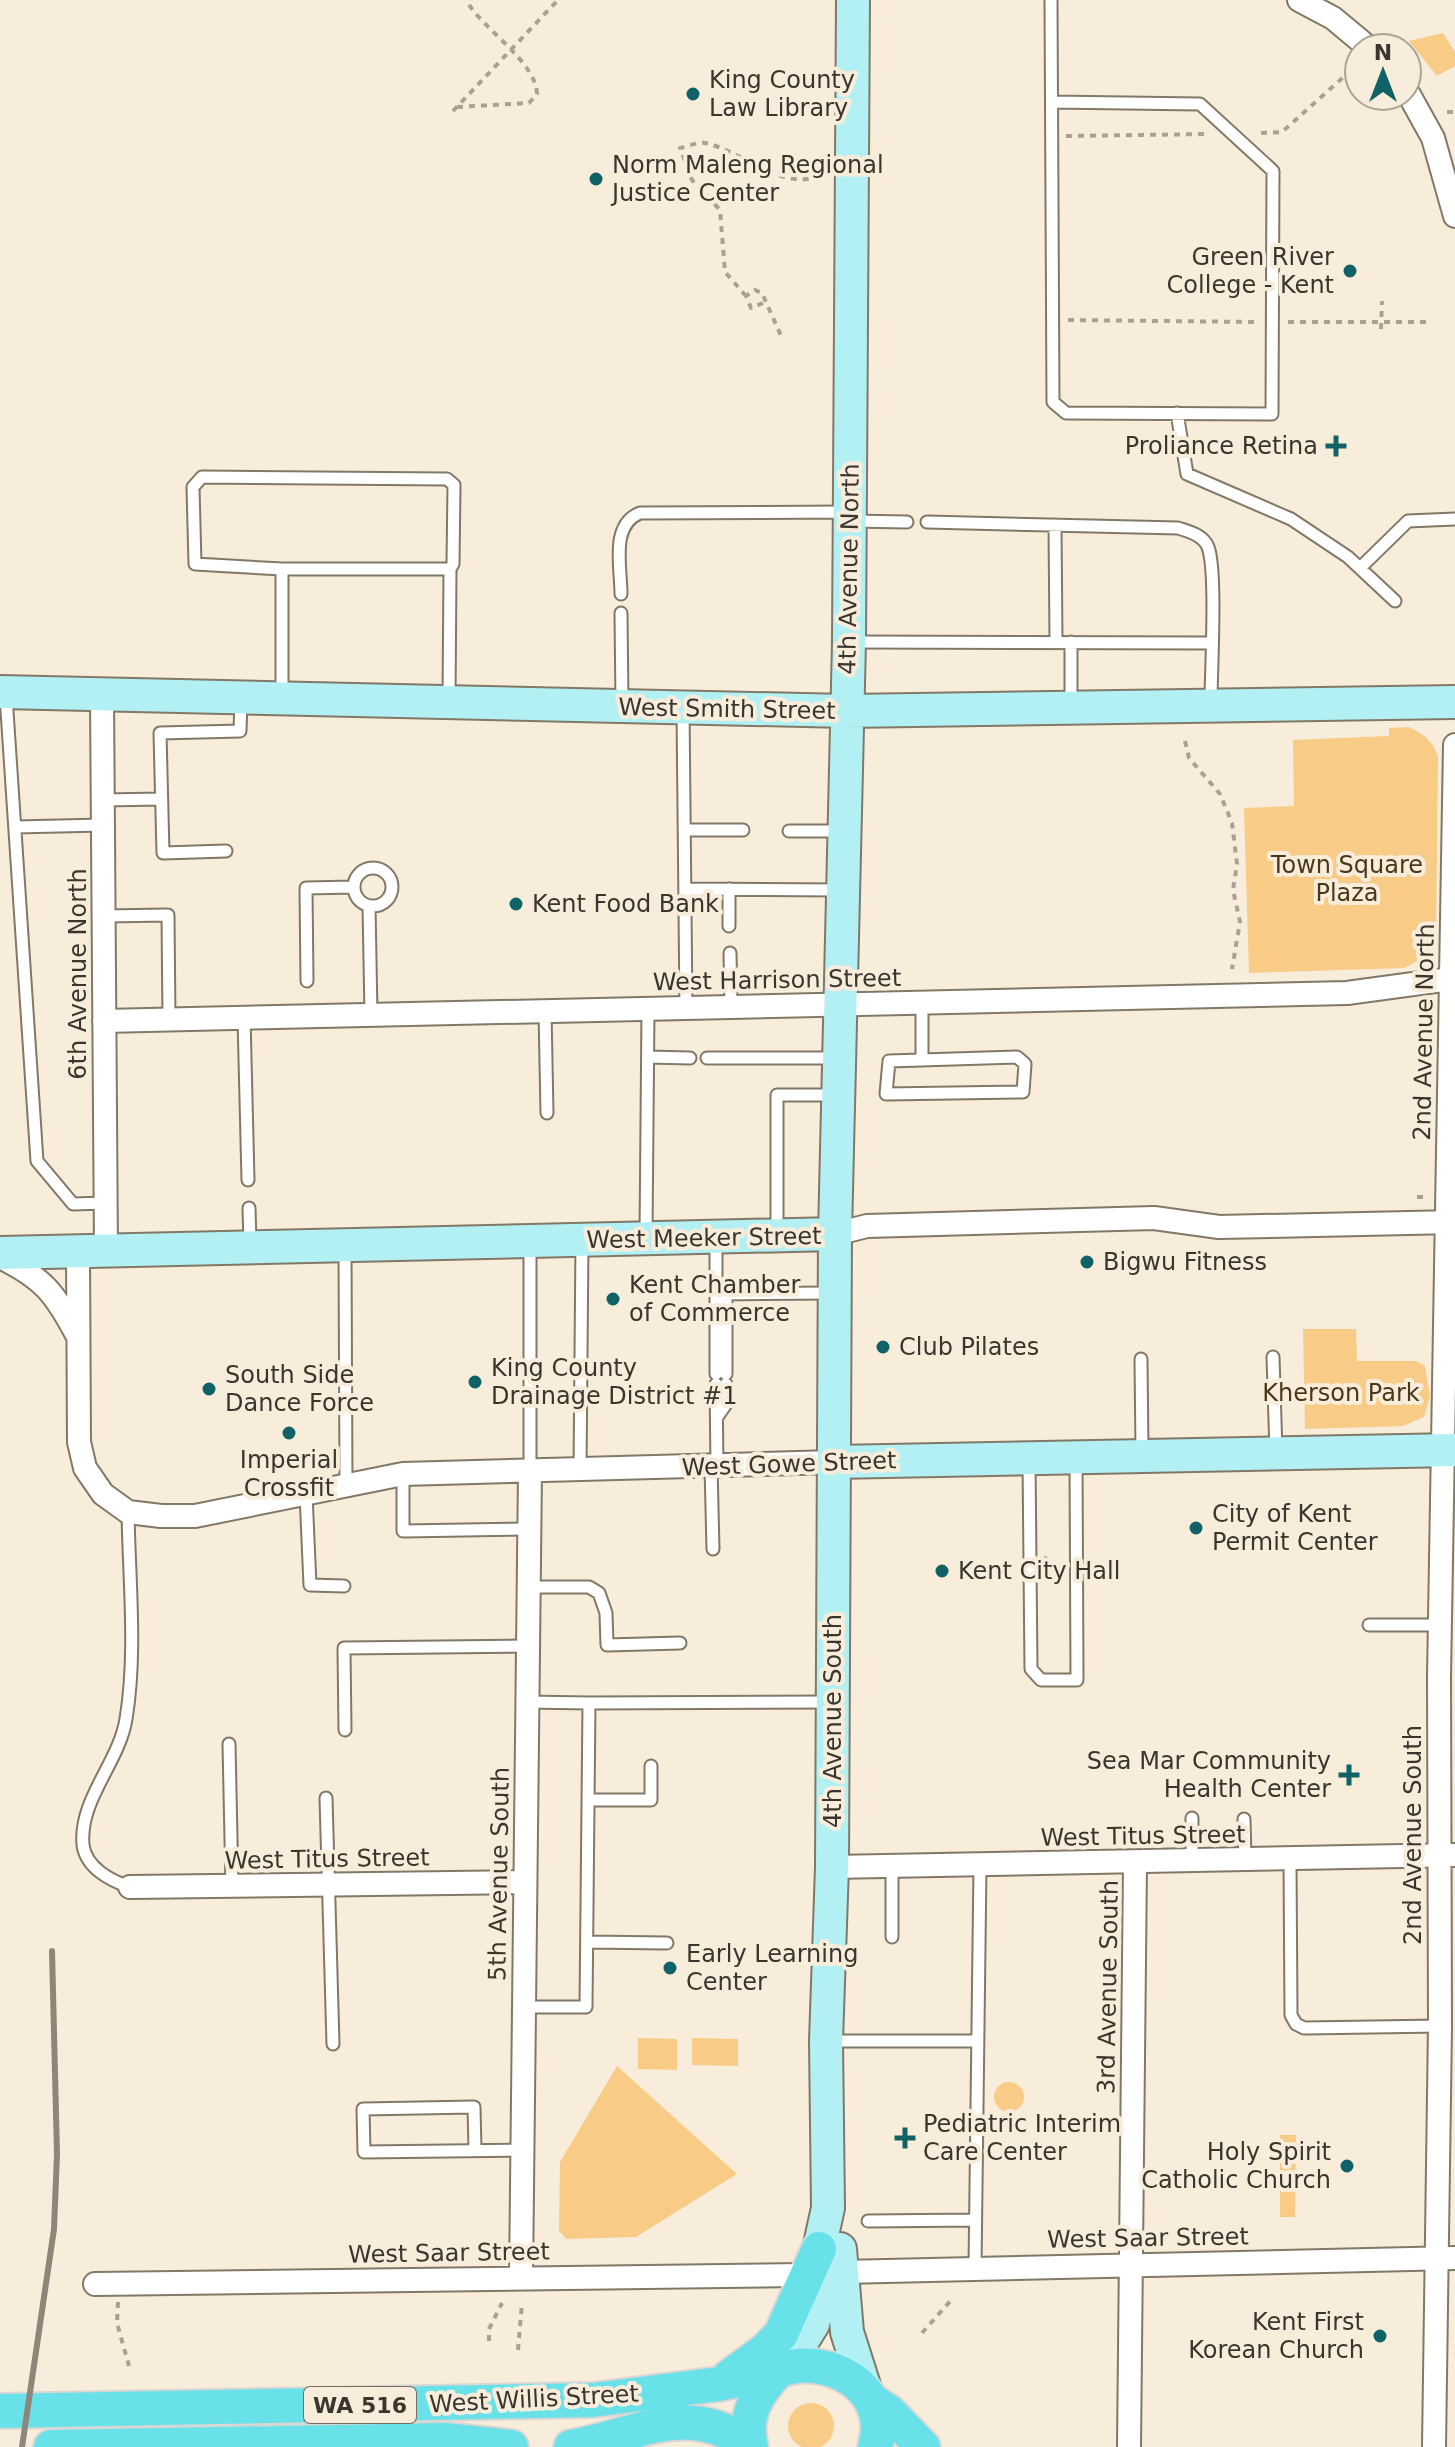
<svg xmlns="http://www.w3.org/2000/svg" width="1455" height="2447" font-family="'DejaVu Sans',sans-serif">
<rect width="100%" height="100%" fill="#f8ecda"/>
<path fill="#f8cc86" d="M1443 33 1455 52V66L1437 76 1409 41Z
M1409 727C1424 734 1433 741 1438 757L1436 942 1419 960 1404 968 1249 973 1244 808 1294 806 1293 740 1389 736V728Z
M1303 1329H1356L1357 1361H1416L1425 1366 1430 1396 1424 1417 1403 1426 1305 1429Z
M638 2038 677 2039V2070L638 2069Z
M692 2038 738 2039V2066L692 2065Z
M617 2066 737 2174 636 2237 566 2239 559 2231 560 2162Z
M994 2097a15 15 0 1 1 30 0a15 15 0 1 1-30 0Z
M1280 2135H1296L1295 2217H1280Z
M788 2426a23 23 0 1 1 46 0a23 23 0 1 1-46 0Z"/>
<g fill="none" stroke-linecap="round" stroke-linejoin="round">
<g stroke="#827867" stroke-width="15">
<path id="lane" d="M1051 0 1053 402 1066 413 1272 414 1273 171 1200 104 1052 102
M1177 413 1187 474 1291 519 1348 557 1395 601
M851 521 907 522
M927 522 1178 528C1190 532 1203 535 1208 547 1217 571 1211 671 1211 702
M1055 525 1056 642
M1360 568 1408 521 1455 519
M282 569 195 564 193 487 202 477 447 479 454 485 453 564 450 569
M621 594C621 567 610 525 640 513L848 512
M621 613 622 704
M853 642 1211 643
M1071 642V706
M282 694V569H450L449 700
M6 696 37 1161 73 1204 106 1203
M683 708 686 1008
M103 800 161 799
M15 827 103 825
M684 830H743
M789 831H841
M226 851 163 853 160 733 240 731 241 701
M354 887a19 19 0 1 1 38 0a19 19 0 1 1-38 0Z
M685 889 840 890
M729 889V926
M369 906 371 1015
M104 916 168 915 169 1020
M730 953 731 1007
M307 981 306 888 354 887
M922 1003V1059
M545 1011 547 1113
M244 1018 248 1180
M648 1057 690 1058
M1017 1057 1025 1064 1023 1092 886 1094 889 1061Z
M707 1058H838
M249 1208 250 1243
M777 1231V1095H835
M646 1235 648 1009
M716 1238V1294L831 1293
M345 1247 346 1485
M716 1294V1374
M726 1294V1374
M1273 1357 1276 1452
M1141 1359 1142 1452
M716 1384 717 1466
M717 1417 726 1404V1384
M1029 1459 1031 1669 1041 1680H1077L1076 1458
M711 1466 713 1549
M580 1470 582 1241
M530 1471V1244
M403 1474V1531L529 1529
M306 1494 310 1585 344 1586
M128 1512C129 1580 137 1652 126 1719 119 1763 79 1799 83 1845 86 1868 111 1881 130 1887
M528 1587H589L599 1593 606 1613 607 1645 680 1643
M1369 1625H1440
M589 1703 832 1702
M345 1730 344 1648 527 1646
M229 1744 232 1886
M326 1798 333 2044
M588 1800H651V1766
M1244 1819 1245 1860
M1290 1860 1291 2015 1296 2024 1304 2028 1440 2026
M1192 1862V1818
M892 1866V1937
M587 1942 667 1943
M523 2007H586L589 1703 526 1702
M830 2041H976
M475 2150 474 2107 363 2109 364 2152 522 2150
M868 2221 975 2220
M975 2268 980 1865"/>
</g>
<g stroke="#827867" stroke-width="26">
<path id="street" d="M1299 0 1333 18 1369 48
M1407 91 1433 138 1455 216
M102 696 106 1251
M104 1021 1347 993 1450 979
M835 1234 867 1226 1154 1218 1219 1227 1455 1222
M78 1252 79 1442 85 1468 103 1494 128 1512 161 1516H195L403 1474 834 1462
M0 1257C43 1278 55 1293 77 1335
M832 1867 1455 1855
M130 1887 524 1882
M842 2272 1455 2258
M521 2278 530 1471
M95 2284 804 2275
M1129 2447 1135 1863
M1434 2447 1440 2026 1439 1676 1455 745"/>
</g>
<g stroke="#827867" stroke-width="36">
<path id="secondary" d="M0 692 846 711 1455 702
M0 1253 835 1234
M834 1462 1455 1450
M840 2249 847 2332 866 2392
M785 2369 813 2324 821 2290 819 2249 828 2208 826 2041 832 1867 835 1234 849 642 853 0"/>
</g>
<g stroke="#d8d7d5" stroke-width="38">
<path id="primary" d="M729 2377 766 2350 781 2334 819 2249
M872 2401 889 2412 923 2447
M0 2411 593 2400 719 2384 778 2371
M51 2447 445 2440 511 2447
M571 2447C636 2436 687 2399 749 2445
M751 2447C743 2415 757 2393 778 2371 828 2351 893 2389 875 2447"/>
</g>
<path stroke="#aaa194" stroke-width="4" stroke-dasharray="6 6" stroke-linecap="butt" d="M457 107 529 103 537 94C536 61 482 29 466 0
M453 111 558 0
M1447 112H1455
M1261 133 1282 132 1357 65
M1066 136 1209 134
M746 296 725 272 720 210 692 180 680 148C688 146 698 142 705 143 737 149 778 187 812 178
M763 303 751 308 746 296 755 290 762 293 782 338
M1068 320 1259 322
M1288 322H1432
M1185 741 1189 758 1220 794 1232 823 1237 864 1233 890 1240 922 1232 969
M1417 1197H1426
M1044 1557 1062 1570
M118 2302 117 2323 129 2366
M922 2333 953 2298
M489 2341V2329L502 2303
M518 2350 522 2303"/>
<use href="#lane" stroke="#fff" stroke-width="11"/>
<use href="#street" stroke="#fff" stroke-width="22"/>
<use href="#secondary" stroke="#b3f0f4" stroke-width="32"/>
<use href="#primary" stroke="#68e2e8" stroke-width="34"/>
<path stroke="#8e867a" stroke-width="6" d="M22 2447 54 2229 57 2154 52 1951"/>
<path stroke="#aaa194" stroke-width="4" stroke-dasharray="6 6" stroke-linecap="butt" d="M1381 329 1382 301"/>
</g>
<g fill="#116267" stroke="#f8ecda" stroke-width="3">
<circle cx="693" cy="94" r="8"/>
<circle cx="596" cy="179" r="8"/>
<circle cx="1350" cy="271" r="8"/>
<path d="M1332 434h8v8h8v8h-8v8h-8v-8h-8v-8h8z"/>
<circle cx="516" cy="904" r="8"/>
<circle cx="1087" cy="1262" r="8"/>
<circle cx="613" cy="1299" r="8"/>
<circle cx="883" cy="1347" r="8"/>
<circle cx="475" cy="1382" r="8"/>
<circle cx="209" cy="1389" r="8"/>
<circle cx="289" cy="1433" r="8"/>
<circle cx="1196" cy="1528" r="8"/>
<circle cx="942" cy="1571" r="8"/>
<path d="M1345 1763h8v8h8v8h-8v8h-8v-8h-8v-8h8z"/>
<circle cx="670" cy="1968" r="8"/>
<path d="M901 2126h8v8h8v8h-8v8h-8v-8h-8v-8h8z"/>
<circle cx="1347" cy="2166" r="8"/>
<circle cx="1380" cy="2336" r="8"/>
</g>
<g text-anchor="middle" stroke-width="8" stroke-linejoin="round" paint-order="stroke">
<rect fill="#f8ecda" stroke="#736d62" stroke-width="2" x="304" y="2387" width="112" height="36" rx="6"/>
<g font-size="22" font-weight="bold" fill="#3a362f">
<text x="360" y="2413">WA 516</text>
</g>
<g font-size="24" fill="#3a362f" stroke="#f8ecda" text-anchor="start">
<text x="709" y="88">King County<tspan x="709" dy="28">Law Library</tspan></text>
<text x="612" y="173">Norm Maleng Regional<tspan x="612" dy="28">Justice Center</tspan></text>
<text x="1334" y="265" text-anchor="end">Green River<tspan x="1334" dy="28">College - Kent</tspan></text>
<text x="1318" y="454" text-anchor="end">Proliance Retina</text>
<text x="532" y="912">Kent Food Bank</text>
<text x="1103" y="1270">Bigwu Fitness</text>
<text x="629" y="1293">Kent Chamber<tspan x="629" dy="28">of Commerce</tspan></text>
<text x="899" y="1355">Club Pilates</text>
<text x="491" y="1376">King County<tspan x="491" dy="28">Drainage District #1</tspan></text>
<text x="225" y="1383">South Side<tspan x="225" dy="28">Dance Force</tspan></text>
<text x="289" y="1468" text-anchor="middle">Imperial<tspan x="289" dy="28">Crossfit</tspan></text>
<text x="1212" y="1522">City of Kent<tspan x="1212" dy="28">Permit Center</tspan></text>
<text x="958" y="1579">Kent City Hall</text>
<text x="1331" y="1769" text-anchor="end">Sea Mar Community<tspan x="1331" dy="28">Health Center</tspan></text>
<text x="686" y="1962">Early Learning<tspan x="686" dy="28">Center</tspan></text>
<text x="923" y="2132">Pediatric Interim<tspan x="923" dy="28">Care Center</tspan></text>
<text x="1331" y="2160" text-anchor="end">Holy Spirit<tspan x="1331" dy="28">Catholic Church</tspan></text>
<text x="1364" y="2330" text-anchor="end">Kent First<tspan x="1364" dy="28">Korean Church</tspan></text>
</g>
<g font-size="24" fill="#3a362f" stroke="#f8ecda">
<text transform="translate(849 569) rotate(-89)" y="8">4th Avenue North</text>
<text transform="translate(727 709) rotate(1)" y="8">West Smith Street</text>
<text transform="translate(78 974) rotate(-90)" y="8">6th Avenue North</text>
<text transform="translate(777 980) rotate(-1)" y="8">West Harrison Street</text>
<text transform="translate(1424 1032) rotate(-89)" y="8">2nd Avenue North</text>
<text transform="translate(704 1238) rotate(-1)" y="8">West Meeker Street</text>
<text transform="translate(789 1464) rotate(-2)" y="8">West Gowe Street</text>
<text transform="translate(833 1721) rotate(-90)" y="8">4th Avenue South</text>
<text transform="translate(1413 1835) rotate(-90)" y="8">2nd Avenue South</text>
<text transform="translate(1143 1836) rotate(-1)" y="8">West Titus Street</text>
<text transform="translate(327 1859) rotate(-1)" y="8">West Titus Street</text>
<text transform="translate(499 1874) rotate(-89)" y="8">5th Avenue South</text>
<text transform="translate(1108 1987) rotate(-89)" y="8">3rd Avenue South</text>
<text transform="translate(1148 2238) rotate(-1)" y="8">West Saar Street</text>
<text transform="translate(449 2253) rotate(-1)" y="8">West Saar Street</text>
<text transform="translate(534 2399) rotate(-3)" y="8">West Willis Street</text>
</g>
<g font-size="24" fill="#4b3818" stroke="#f8ecda">
<text x="1347" y="873">Town Square<tspan x="1347" dy="28">Plaza</tspan></text>
<text x="1341" y="1401">Kherson Park</text>
</g>
</g>
<g transform="translate(1383 72)"><circle r="38" fill="#f8ecda" stroke="#aca396" stroke-width="2"/>
<path d="M0-6L14 30L0 20L-14 30Z" fill="#116267"/>
<text y="-12" font-size="22" font-weight="bold" text-anchor="middle" fill="#3a362f">N</text>
</g>
</svg>
